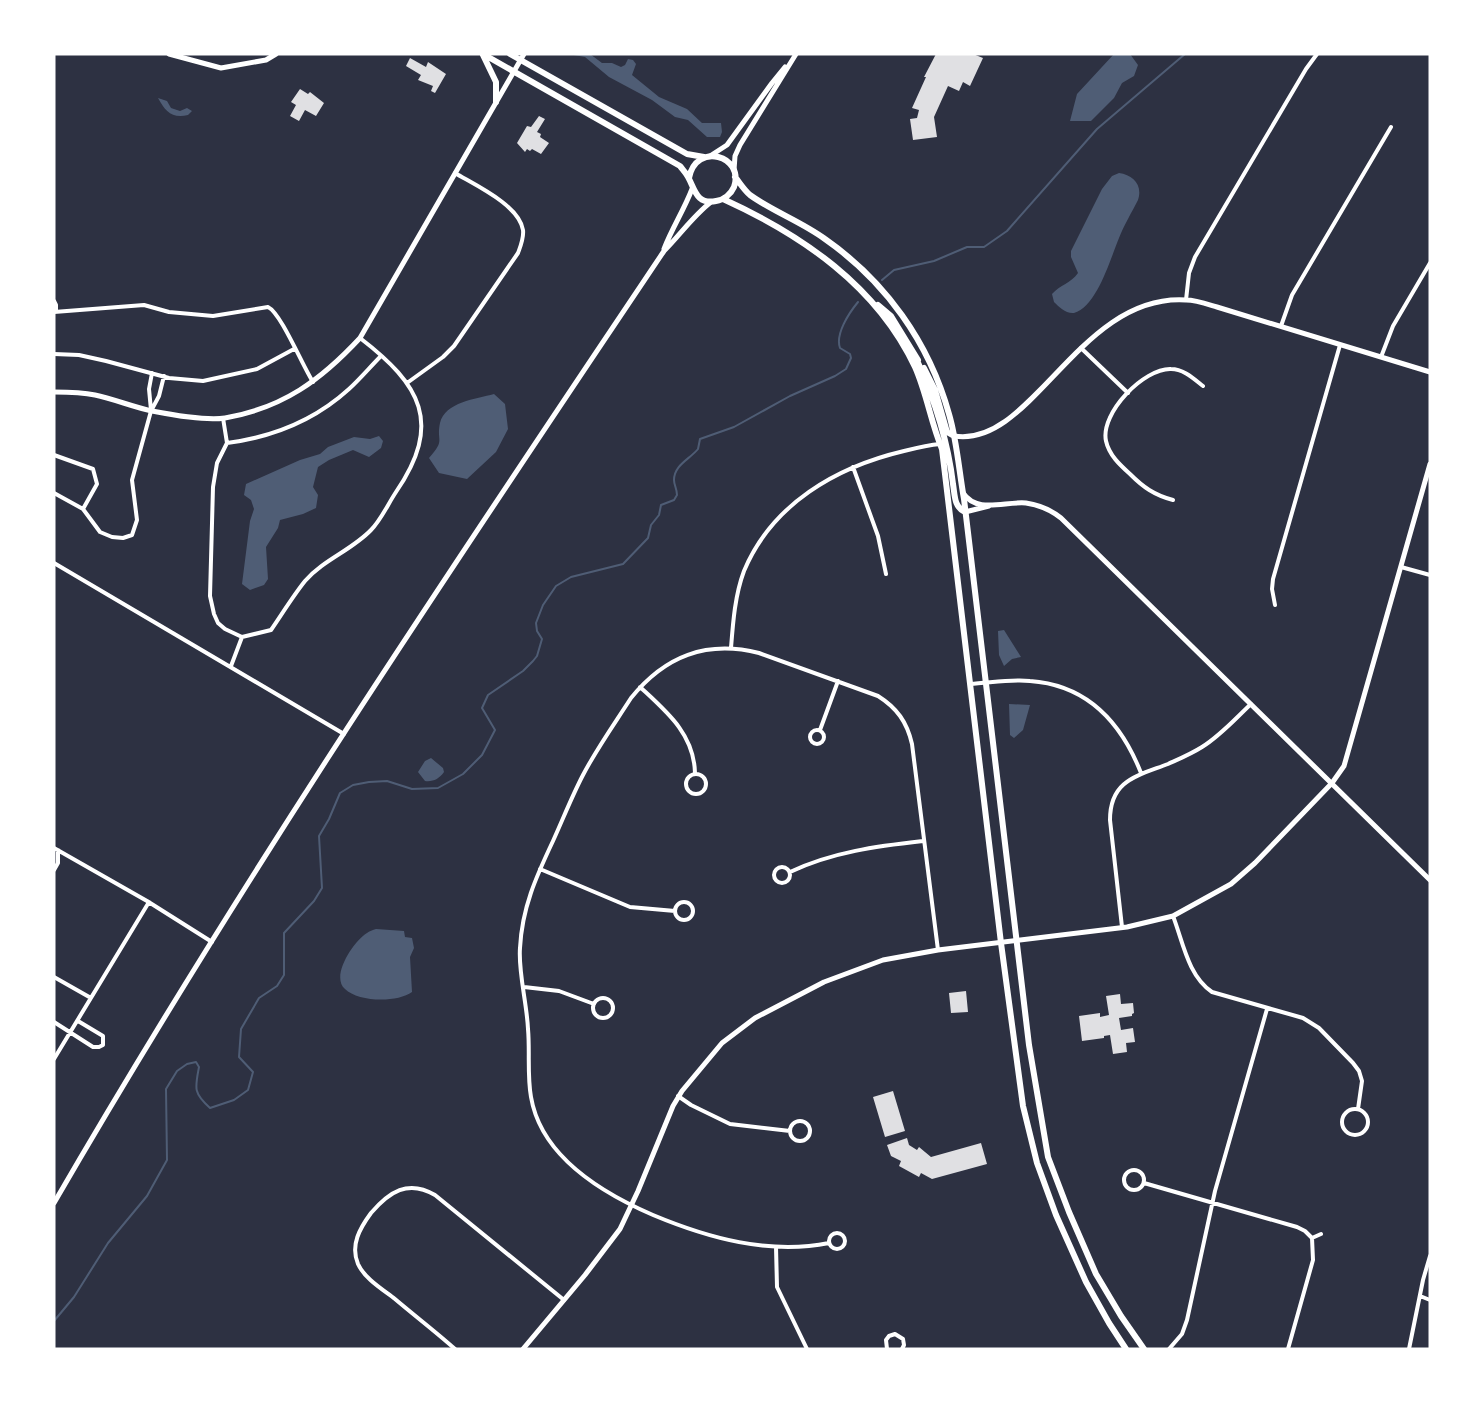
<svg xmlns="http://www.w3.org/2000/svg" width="1484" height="1403" font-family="Literata,serif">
<rect width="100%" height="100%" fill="#2d3142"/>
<path fill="#4f5d75" d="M568 54H590L602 63H612L621 67 625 65 628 59 633 60 636 64 632 75 659 97 687 109 702 123H721L722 132 720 137H707L688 120 675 117 652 100 609 77 585 57Z
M1114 54H1130L1138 65 1134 76 1122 83 1114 98 1091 121H1070L1077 94Z
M158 98 167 101 171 108 180 111 187 108 192 111 188 115C172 119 165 111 158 98Z
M1119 173C1133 175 1143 185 1138 200 1132 212 1124 225 1119 238 1111 257 1097 307 1074 313 1066 314 1059 307 1054 302L1052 294C1060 285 1071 283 1078 273L1071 257V251L1102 189 1112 176Z
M494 394 505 404 508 429 496 452 467 479 439 473 429 458C446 439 436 442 440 423 445 402 476 399 494 394Z
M379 436 383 441 381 448 369 457 353 450 329 460 318 467 313 487 318 495 316 508 303 514 280 520 278 528 266 547 268 579 264 585 250 590 242 584 250 521 254 509 251 500 244 495 246 484 300 460 320 454 328 447 354 437 370 439Z
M1004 630 1021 657 1012 659 1004 666 999 655 998 631Z
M1009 704 1030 705 1023 730 1014 738 1010 735Z
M431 758 443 768 444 772C439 779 433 782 425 781L418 772 425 761Z
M376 929 404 931 405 937 412 938 414 948 410 957 412 992C397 1003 358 1002 345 989 330 976 354 941 367 933 369 931 373 930 376 929Z"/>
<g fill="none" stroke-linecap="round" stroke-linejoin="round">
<path stroke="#4f5d75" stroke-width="2" d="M882 280 894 270 934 261 967 247H984L1007 231 1097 129 1185 54
M54 1321 74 1297 108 1243 147 1196 167 1160 166 1089 177 1071 187 1064 196 1062 199 1067C195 1088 193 1093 210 1108L234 1100 248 1090 253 1072 239 1057 241 1029 259 998 277 986 284 975V933L314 901 322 888 319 836 329 819 340 793 353 785 369 782 387 781 412 789 438 788 463 774 482 755 495 730 482 708 488 695 523 671 533 661 537 656 542 639 537 631 536 623 543 605 556 586 571 577 623 564 648 538 651 525 659 515 661 505 674 500 677 495C677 489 674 485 674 480 674 465 690 459 698 449L700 439 734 427 790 396 835 376 846 369 851 358 850 354 840 348C835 334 849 313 858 302"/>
</g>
<path fill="#e0e0e3" d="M936 54H973L983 58 970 86 963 82 959 91 948 86 934 117 937 137 913 140 910 119 917 118 919 110 912 108 926 77H924Z
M410 58 426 67 428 62 446 74 435 93 431 91 433 86 418 80 421 75 406 66Z
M300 89 308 94 310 92 324 103 316 116 305 110 299 121 290 116 296 105 291 102Z
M539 116 545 119 537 132 541 134 540 137 549 143 541 154 532 149 530 151 527 149 525 152 517 143 527 126 531 127Z
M966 991 968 1012 951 1013 949 993Z
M1120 994 1121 1004 1133 1003 1134 1013 1132 1014V1016L1119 1018 1121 1030 1133 1028 1135 1042 1126 1043 1127 1052 1113 1054 1110 1035 1104 1036V1038L1082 1041 1079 1016 1100 1013V1017L1109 1015 1106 996Z
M893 1091 905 1131 885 1137 873 1097Z
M907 1138 909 1145 917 1150 919 1147 931 1157 981 1143 987 1164 932 1179 921 1173 919 1177 899 1166 901 1161 891 1156 887 1145Z"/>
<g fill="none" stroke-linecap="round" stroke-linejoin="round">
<path stroke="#fff" stroke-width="4" d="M1186 300 1189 273 1195 257 1306 69 1317 54
M54 301 56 305V312
M54 312 144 305 169 312 213 316 268 307C281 313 303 367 313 382
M1281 326 1292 295 1391 127
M1081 348 1128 393
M54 354 79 355 106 361 169 378 203 381 257 369 294 349
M1381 357 1393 326 1430 263
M407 383 443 357 454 346 518 253C521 245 524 238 523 230 519 205 475 185 455 173
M151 410 149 389 152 373
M223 418 227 443 217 463 213 487 210 596 214 614 218 623 225 629 242 637 271 630C282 614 293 596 305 581 323 560 352 550 371 530 381 520 388 504 396 492 443 423 421 385 360 338
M227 443C273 437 315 420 349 389 360 379 370 367 381 356
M54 455 93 469 97 484 83 509
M853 467 878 536 886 574
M54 493 83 509 100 532 112 537 123 538 132 535 137 520 132 480 151 411 159 396 164 376
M1173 500C1154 495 1143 487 1130 474 1120 465 1109 455 1106 441 1100 413 1144 368 1171 369 1184 369 1194 379 1203 386
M54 563 344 734
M1401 567 1430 575
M1275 605 1272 589 1273 579 1340 345
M731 648C733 622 735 595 744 571 772 504 836 467 904 451 916 448 928 445 940 444
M231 666 242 637
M970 684C990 683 1010 679 1030 681 1087 685 1121 722 1141 773
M640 687C667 712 694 734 695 773
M810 737a7 7 0 1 1 14 0a7 7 0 1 1-14 0Z
M820 730 838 681
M686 784a10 10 0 1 1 20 0a10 10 0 1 1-20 0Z
M54 848 147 901 212 942
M774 875a8 8 0 1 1 16 0a8 8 0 1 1-16 0Z
M540 869 630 907 675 911
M54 870 58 863V850
M790 872C832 852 878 846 923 841
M675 911a9 9 0 1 1 18 0a9 9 0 1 1-18 0Z
M1173 916C1183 942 1188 976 1212 992L1303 1018 1319 1028 1353 1063 1359 1071 1362 1081 1358 1109
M1122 927 1110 820C1110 780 1137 776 1168 764 1179 759 1191 754 1202 747 1220 736 1235 719 1251 704
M54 977 91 998
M524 987 559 991 594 1004
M593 1008a10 10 0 1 1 20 0a10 10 0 1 1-20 0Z
M54 1022 93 1047H99L103 1045V1036L78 1021
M54 1059 149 902
M678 1096 691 1105 730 1124 790 1131
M1342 1122a13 13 0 1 1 26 0a13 13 0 1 1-26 0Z
M790 1131a10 10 0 1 1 20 0a10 10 0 1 1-20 0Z
M1124 1180a10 10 0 1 1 20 0a10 10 0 1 1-20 0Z
M1144 1183 1297 1227 1305 1231 1312 1238 1313 1260 1288 1349
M829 1241a8 8 0 1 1 16 0a8 8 0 1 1-16 0Z
M1312 1238 1321 1234
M829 1243C769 1255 708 1238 653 1215 602 1193 541 1156 531 1097 527 1075 530 1051 528 1029 527 1004 518 971 520 948 522 908 536 877 553 841 563 819 572 796 583 775 597 748 615 723 631 698 665 656 706 640 759 653L878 696C897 708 907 722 912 744L938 950
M776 1247 777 1287 807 1349
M1420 1296 1430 1300
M455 1349C436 1332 415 1316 395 1299 382 1289 365 1279 358 1264 350 1245 360 1228 371 1213 389 1192 408 1179 435 1195L564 1300
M887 1349 886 1340 889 1336 895 1334 903 1339 904 1345 902 1349
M1169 1349 1182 1334 1187 1320 1215 1191 1267 1009
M1409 1349 1423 1280 1430 1256"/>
<path stroke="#fff" stroke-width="5" d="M169 54 221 68 266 60 276 54
M710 156 727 145 772 83 785 67
M734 170 735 156 740 145 796 54
M664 249C672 228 684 210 692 189
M954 436C1032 449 1079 293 1186 300 1196 300 1207 304 1217 307L1430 372
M54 1203C243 877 454 564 664 251 680 235 693 216 711 202
M523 1349 585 1275 620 1229 638 1191 673 1106 682 1091 722 1043 755 1018 824 982 883 960 938 950 1127 927 1173 916 1231 884 1255 863 1332 783 1344 766 1430 464"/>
<path stroke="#fff" stroke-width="5" d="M54 392C68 392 81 392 95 395 114 399 133 407 152 411 173 415 205 421 225 418 283 408 321 380 360 338L524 54
M963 493C977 514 1005 501 1026 503 1039 505 1051 510 1061 518L1430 880
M965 512 989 506"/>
<path stroke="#fff" stroke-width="6" d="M483 54 680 166C682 169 686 173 688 177 695 189 696 205 716 201 724 200 731 194 734 187 745 156 696 141 689 178
M510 54 687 154 704 157
M483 55 496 82V102
M735 177C740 183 744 190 750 195 772 211 802 222 825 239 885 281 929 342 949 414 957 441 959 471 964 499L1029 1045 1048 1157 1069 1212 1096 1274 1121 1316 1144 1349
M723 199C802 235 877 286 915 367 927 394 931 423 942 449L1001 943 1023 1106 1037 1163 1056 1215 1086 1282 1109 1323 1126 1349
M878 305 891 316 918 360
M916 358C934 398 948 441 953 484 955 496 954 507 965 512
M924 368 935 390 947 432 954 436"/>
</g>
<rect width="1484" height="1403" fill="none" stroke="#ffffff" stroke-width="111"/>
</svg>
